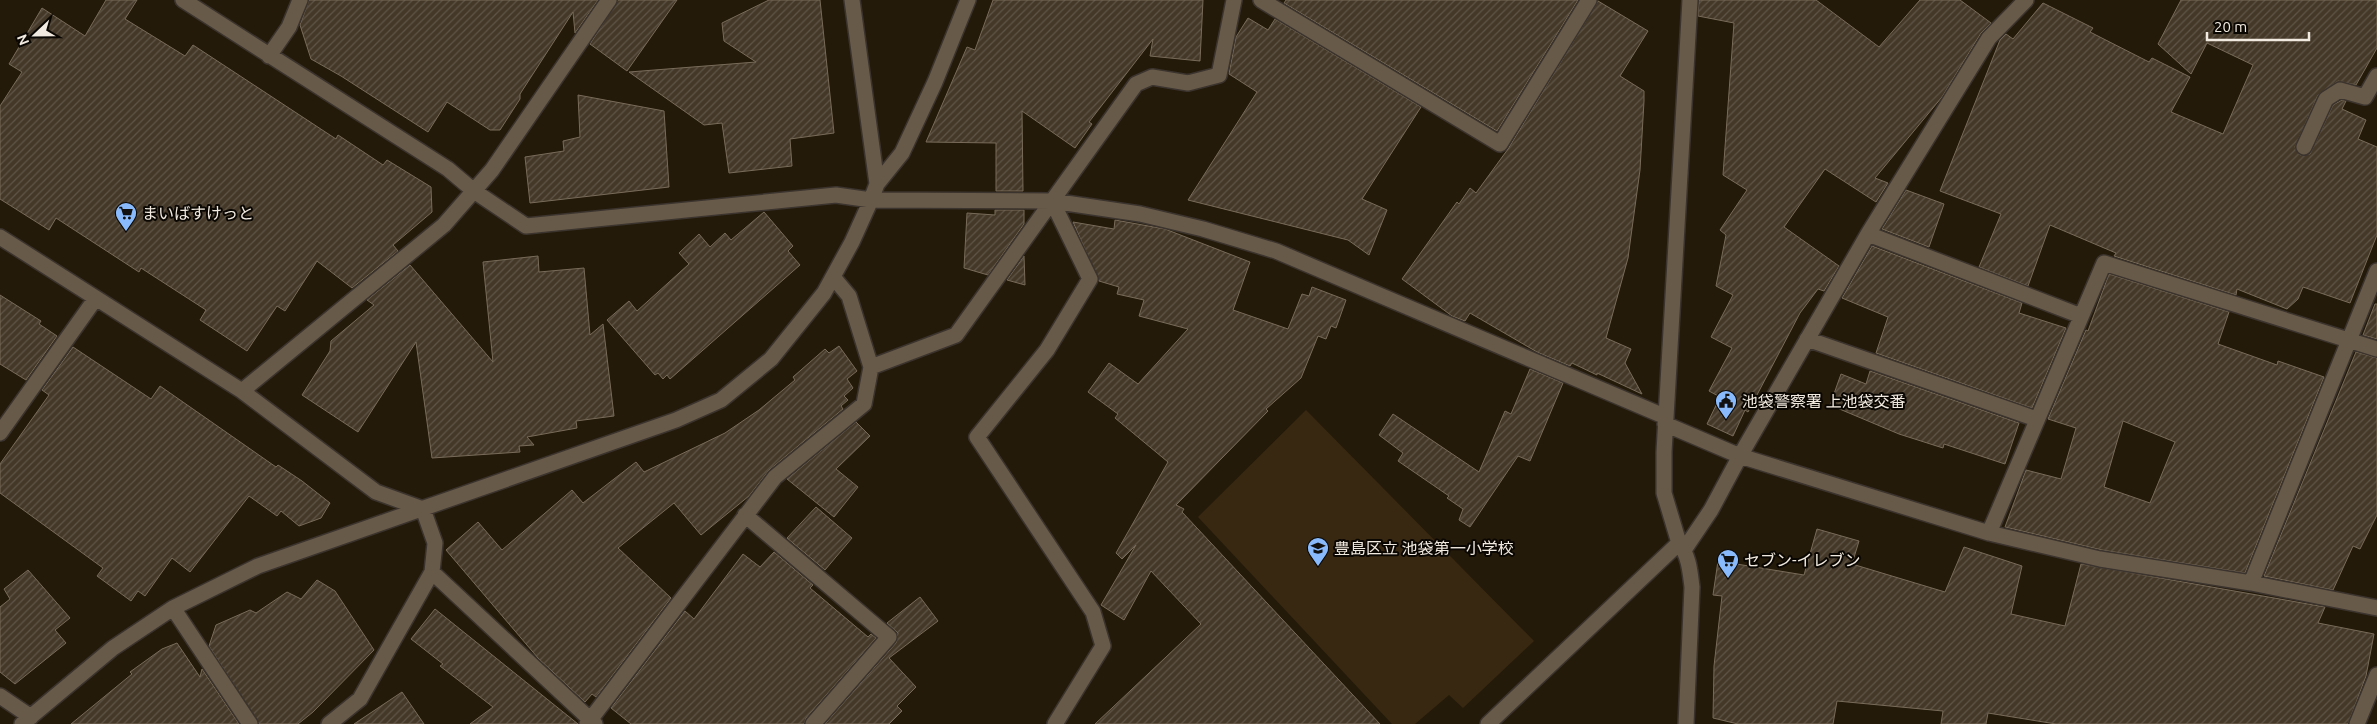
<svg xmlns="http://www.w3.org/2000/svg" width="2377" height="724" font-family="Ubuntu,'Noto Sans JP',sans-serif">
<defs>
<pattern id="building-hatch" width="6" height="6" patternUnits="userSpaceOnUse" patternTransform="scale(1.25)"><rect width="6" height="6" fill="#443828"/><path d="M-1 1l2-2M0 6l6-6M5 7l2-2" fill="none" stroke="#5f5547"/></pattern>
</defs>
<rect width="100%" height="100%" fill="#241a0a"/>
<path fill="#382811" d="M1306 410 1534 641 1463 708 1449 695 1415 724H1392L1198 517Z"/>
<path fill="url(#building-hatch)" stroke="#786b59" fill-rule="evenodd" d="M106 0H137L125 19 185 56 193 45 336 139 338 135 383 165 387 160 431 187 432 212 393 245 398 251 352 288 317 261 285 311 277 306 247 351 200 320 206 310 141 268 139 272 56 218 49 230 0 199V106L22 72 9 64 42 8 85 36Z
M309 0H598L575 33 573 12 520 94V99L500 130H490L447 102 428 132 341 76 311 59 300 25Z
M618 0H677L627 71 590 44Z
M769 0H820L834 133 790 139 792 166 729 173 722 123 704 125 629 72 756 62 724 41 722 23Z
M993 0H1203L1200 61 1150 56 1153 39 1089 122 1092 124 1075 148 1022 111 1023 191H996V143L926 142 967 47 975 50Z
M1286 0H1578L1497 131 1284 3Z
M1699 0H1816L1879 47 1920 0H1960L1991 23 1981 33 1942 97 1875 178 1888 183 1876 202 1825 169 1784 227 1839 266 1824 291 1818 289 1800 313 1748 412 1745 410 1733 436 1707 424 1720 397 1709 391 1732 348 1711 337 1733 295 1716 286 1726 235 1720 230 1747 190 1723 175 1734 23 1698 16Z
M2181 0H2377V48L2356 85 2338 81 2318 95 2295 147 2300 155 2310 154 2333 105 2342 100 2346 101 2342 109 2366 120 2358 139 2377 147V235L2350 303 2303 287 2298 299 2287 309 2237 289 2236 295 2114 256 2116 253 2050 225 2028 286 1979 267 2001 214 1940 191 2000 40 2006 34 2013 39 2043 3 2093 28 2090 32 2149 62 2152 58 2190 77 2171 112 2223 134 2253 65 2207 43 2191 74 2158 44Z
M1598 1 1648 31 1620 76 1644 91V101L1640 170 1628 258 1606 338 1631 349 1625 363 1642 394 1597 373V375L1572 363 1570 366 1537 352 1470 313 1465 321 1452 316 1402 279 1457 202 1459 204 1470 188 1476 193 1508 149Z
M1248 18 1268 30 1275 19 1421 107 1362 199 1387 210 1369 255 1348 240 1188 200 1257 92 1229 74 1236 37Z
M578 95 664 111 669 187 530 203 525 157 564 151 563 141 580 137Z
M1906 190 1944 204 1929 247 1882 229Z
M995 210H1024V224L988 275 964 268 967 213 995 215Z
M764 212 793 246 788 251 800 265 670 379 667 375 663 379 658 373 655 375 607 320 629 301 637 311 689 264 679 253 699 234 710 247 725 233 731 240Z
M1115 220 1165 229 1250 262 1233 310 1288 329 1302 294 1309 296 1312 287 1346 300 1336 328 1331 326 1326 339 1318 336 1301 378 1266 409 1268 411 1176 505 1184 509 1182 512 1380 724H1095L1201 624 1151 571 1124 620 1101 605 1136 545 1122 559 1116 553 1168 462 1115 418 1118 414 1088 392 1109 363 1138 384 1188 329 1139 316 1144 300 1117 294 1119 287 1099 281 1073 222 1114 229Z
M1872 246 2022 303 2019 313 2066 328 2032 408 1876 353 1888 317 1842 298Z
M538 256 539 272 584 268 590 335 603 324 614 416 576 421 577 428 527 437 534 445 519 446 520 452 432 458 416 342 358 432 302 395 330 351 331 341 374 305 367 300 410 265 493 362 483 262Z
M1024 256 1025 285 1007 280Z
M2109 274 2229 312 2218 344 2277 365 2278 361 2324 377 2245 573 2102 550 2005 527 2026 470 2061 479 2076 428 2048 419 2086 330 2088 331ZM2123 421 2175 442 2150 503 2104 487Z
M0 295 41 321 39 324 57 336 26 380 0 364Z
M2375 304H2377V339L2363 335Z
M839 346 857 371 847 379 853 388 844 396 848 400 841 406 843 409 769 470 749 496 701 535 674 503 618 548 671 598 596 697 592 694 585 702 538 658 446 550 478 522 502 550 572 490 583 503 636 462 644 472 725 433 759 410 795 380 793 377 825 349 829 353Z
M73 347 151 399 160 386 276 467 278 465 302 481 330 503 321 518 299 526 281 511 277 516 249 496 190 572 172 558 145 596 138 591 131 601 97 576 103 568 0 493V464L49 395 42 390Z
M2356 352 2377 358V515L2360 549 2353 546 2333 590 2264 576Z
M1530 369 1563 383 1530 461 1518 456 1470 527 1459 520 1463 509 1447 498 1449 496 1398 461 1403 453 1379 435 1393 414 1479 472 1505 411 1511 414Z
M1870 371 2019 423 2005 464 1944 444 1943 448 1899 434 1830 405 1841 374 1866 384Z
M856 422 870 436 836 469 858 487 834 517 787 479Z
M816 507 852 538 825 570 787 538Z
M1817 529 1859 541 1852 564 1945 592 1964 547 2022 566 2011 614 2065 626 2081 564 2325 607 2318 623 2374 634 2366 676 2348 724H2056L1988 713 1986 724H1941L1943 711 1837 701 1833 724H1738L1713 718 1714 666 1722 596 1713 595 1718 561 1804 575Z
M774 552 813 585 810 588 868 637 871 634 876 638 806 718 804 724H631L611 708 685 611 694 619 743 554 760 567Z
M28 570 70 618 55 630 66 643 15 684 0 672V607L10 599 4 589Z
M317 580 335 591 374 650 313 712 298 724H259L209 646 216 625 250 610 256 613 287 592 301 599Z
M920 597 938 621 889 658 916 687 897 706 902 711 889 724H825L896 643 898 633 887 623Z
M435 609 578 724H470L493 707 440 666 443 664 411 639Z
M177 643 200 677 202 669 239 724H71L132 674 130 672 162 649Z
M402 692 424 724H354Z"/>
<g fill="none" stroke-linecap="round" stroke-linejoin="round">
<g stroke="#3b332d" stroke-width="18">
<path id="minor" d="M183 0 448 169 474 191 526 226 836 195 871 200 1052 201 1090 279 1047 350 977 437 1093 612 1103 646 1055 724
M1261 0 1500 144 1589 0
M269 56 289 27 300 0
M2304 147 2326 99 2340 90 2365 97 2377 76
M877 184 902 153 935 82 968 0
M1052 201 1140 214 1203 229 1276 251 1666 417
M1868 234 2081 316
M0 237 242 391 376 492 423 509 435 543 432 572 360 699 329 724
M1807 339 2036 419
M871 367 956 335 1136 84 1152 77 1188 83 1219 75 1234 0
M242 391 444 225 492 170 609 0
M1665 424 1740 456 1989 533 2100 559 2251 583 2377 608
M0 433 96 298
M745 515 889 637 813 724
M1989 533 2104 263 2377 349
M1684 550 1711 510 1740 456 1868 234 1989 38 2026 0
M432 572 595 724
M2251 583 2377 271
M173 608 250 724
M0 696 31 717
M22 724 113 648 173 608 258 566 676 420 721 400 771 359 824 293 852 242 871 200 877 184 852 0
M587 724 775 477 864 404 871 367 849 296 834 278
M1488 724 1679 543
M1686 724 1692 587C1690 571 1689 556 1679 543L1664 493V452L1690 0
M2357 724 2377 675"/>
</g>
<use href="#minor" stroke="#675a49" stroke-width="15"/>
</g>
<defs>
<g id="supermarket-pin" transform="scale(1.125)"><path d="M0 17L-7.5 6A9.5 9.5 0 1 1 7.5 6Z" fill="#89bafc" stroke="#0a0602"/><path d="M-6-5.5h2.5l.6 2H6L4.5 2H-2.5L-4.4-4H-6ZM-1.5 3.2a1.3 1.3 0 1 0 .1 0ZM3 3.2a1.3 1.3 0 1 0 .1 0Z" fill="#111"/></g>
<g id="civic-pin" transform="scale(1.125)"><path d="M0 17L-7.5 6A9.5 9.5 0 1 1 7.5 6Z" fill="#89bafc" stroke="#0a0602"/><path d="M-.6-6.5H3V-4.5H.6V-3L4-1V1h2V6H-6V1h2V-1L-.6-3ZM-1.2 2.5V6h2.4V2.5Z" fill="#111"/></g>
<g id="school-pin" transform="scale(1.125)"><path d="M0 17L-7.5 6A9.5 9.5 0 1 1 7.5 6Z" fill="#89bafc" stroke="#0a0602"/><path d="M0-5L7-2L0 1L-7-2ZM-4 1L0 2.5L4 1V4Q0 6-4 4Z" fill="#111"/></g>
</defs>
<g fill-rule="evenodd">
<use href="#supermarket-pin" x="126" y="213"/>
<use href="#civic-pin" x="1726" y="401"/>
<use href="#school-pin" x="1318" y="548"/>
<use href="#supermarket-pin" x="1728" y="560"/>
</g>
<g text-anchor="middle" stroke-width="4" stroke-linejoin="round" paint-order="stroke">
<g font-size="16" fill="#f1eae0" stroke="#0a0602" text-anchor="start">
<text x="142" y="219">まいばすけっと</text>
<text x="1742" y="407">池袋警察署 上池袋交番</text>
<text x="1334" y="554">豊島区立 池袋第一小学校</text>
<text x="1744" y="566">セブン-イレブン</text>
</g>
</g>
<g transform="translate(35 35) rotate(248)" stroke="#0a0602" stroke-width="4" paint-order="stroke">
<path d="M0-4L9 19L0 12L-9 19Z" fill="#f1eae0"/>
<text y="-8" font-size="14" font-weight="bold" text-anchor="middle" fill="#f1eae0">N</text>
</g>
<path d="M2207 32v8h102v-8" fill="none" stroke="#f1eae0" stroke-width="2.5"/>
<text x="2214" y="32" font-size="15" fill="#f1eae0" stroke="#0a0602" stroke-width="4" paint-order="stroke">20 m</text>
</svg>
